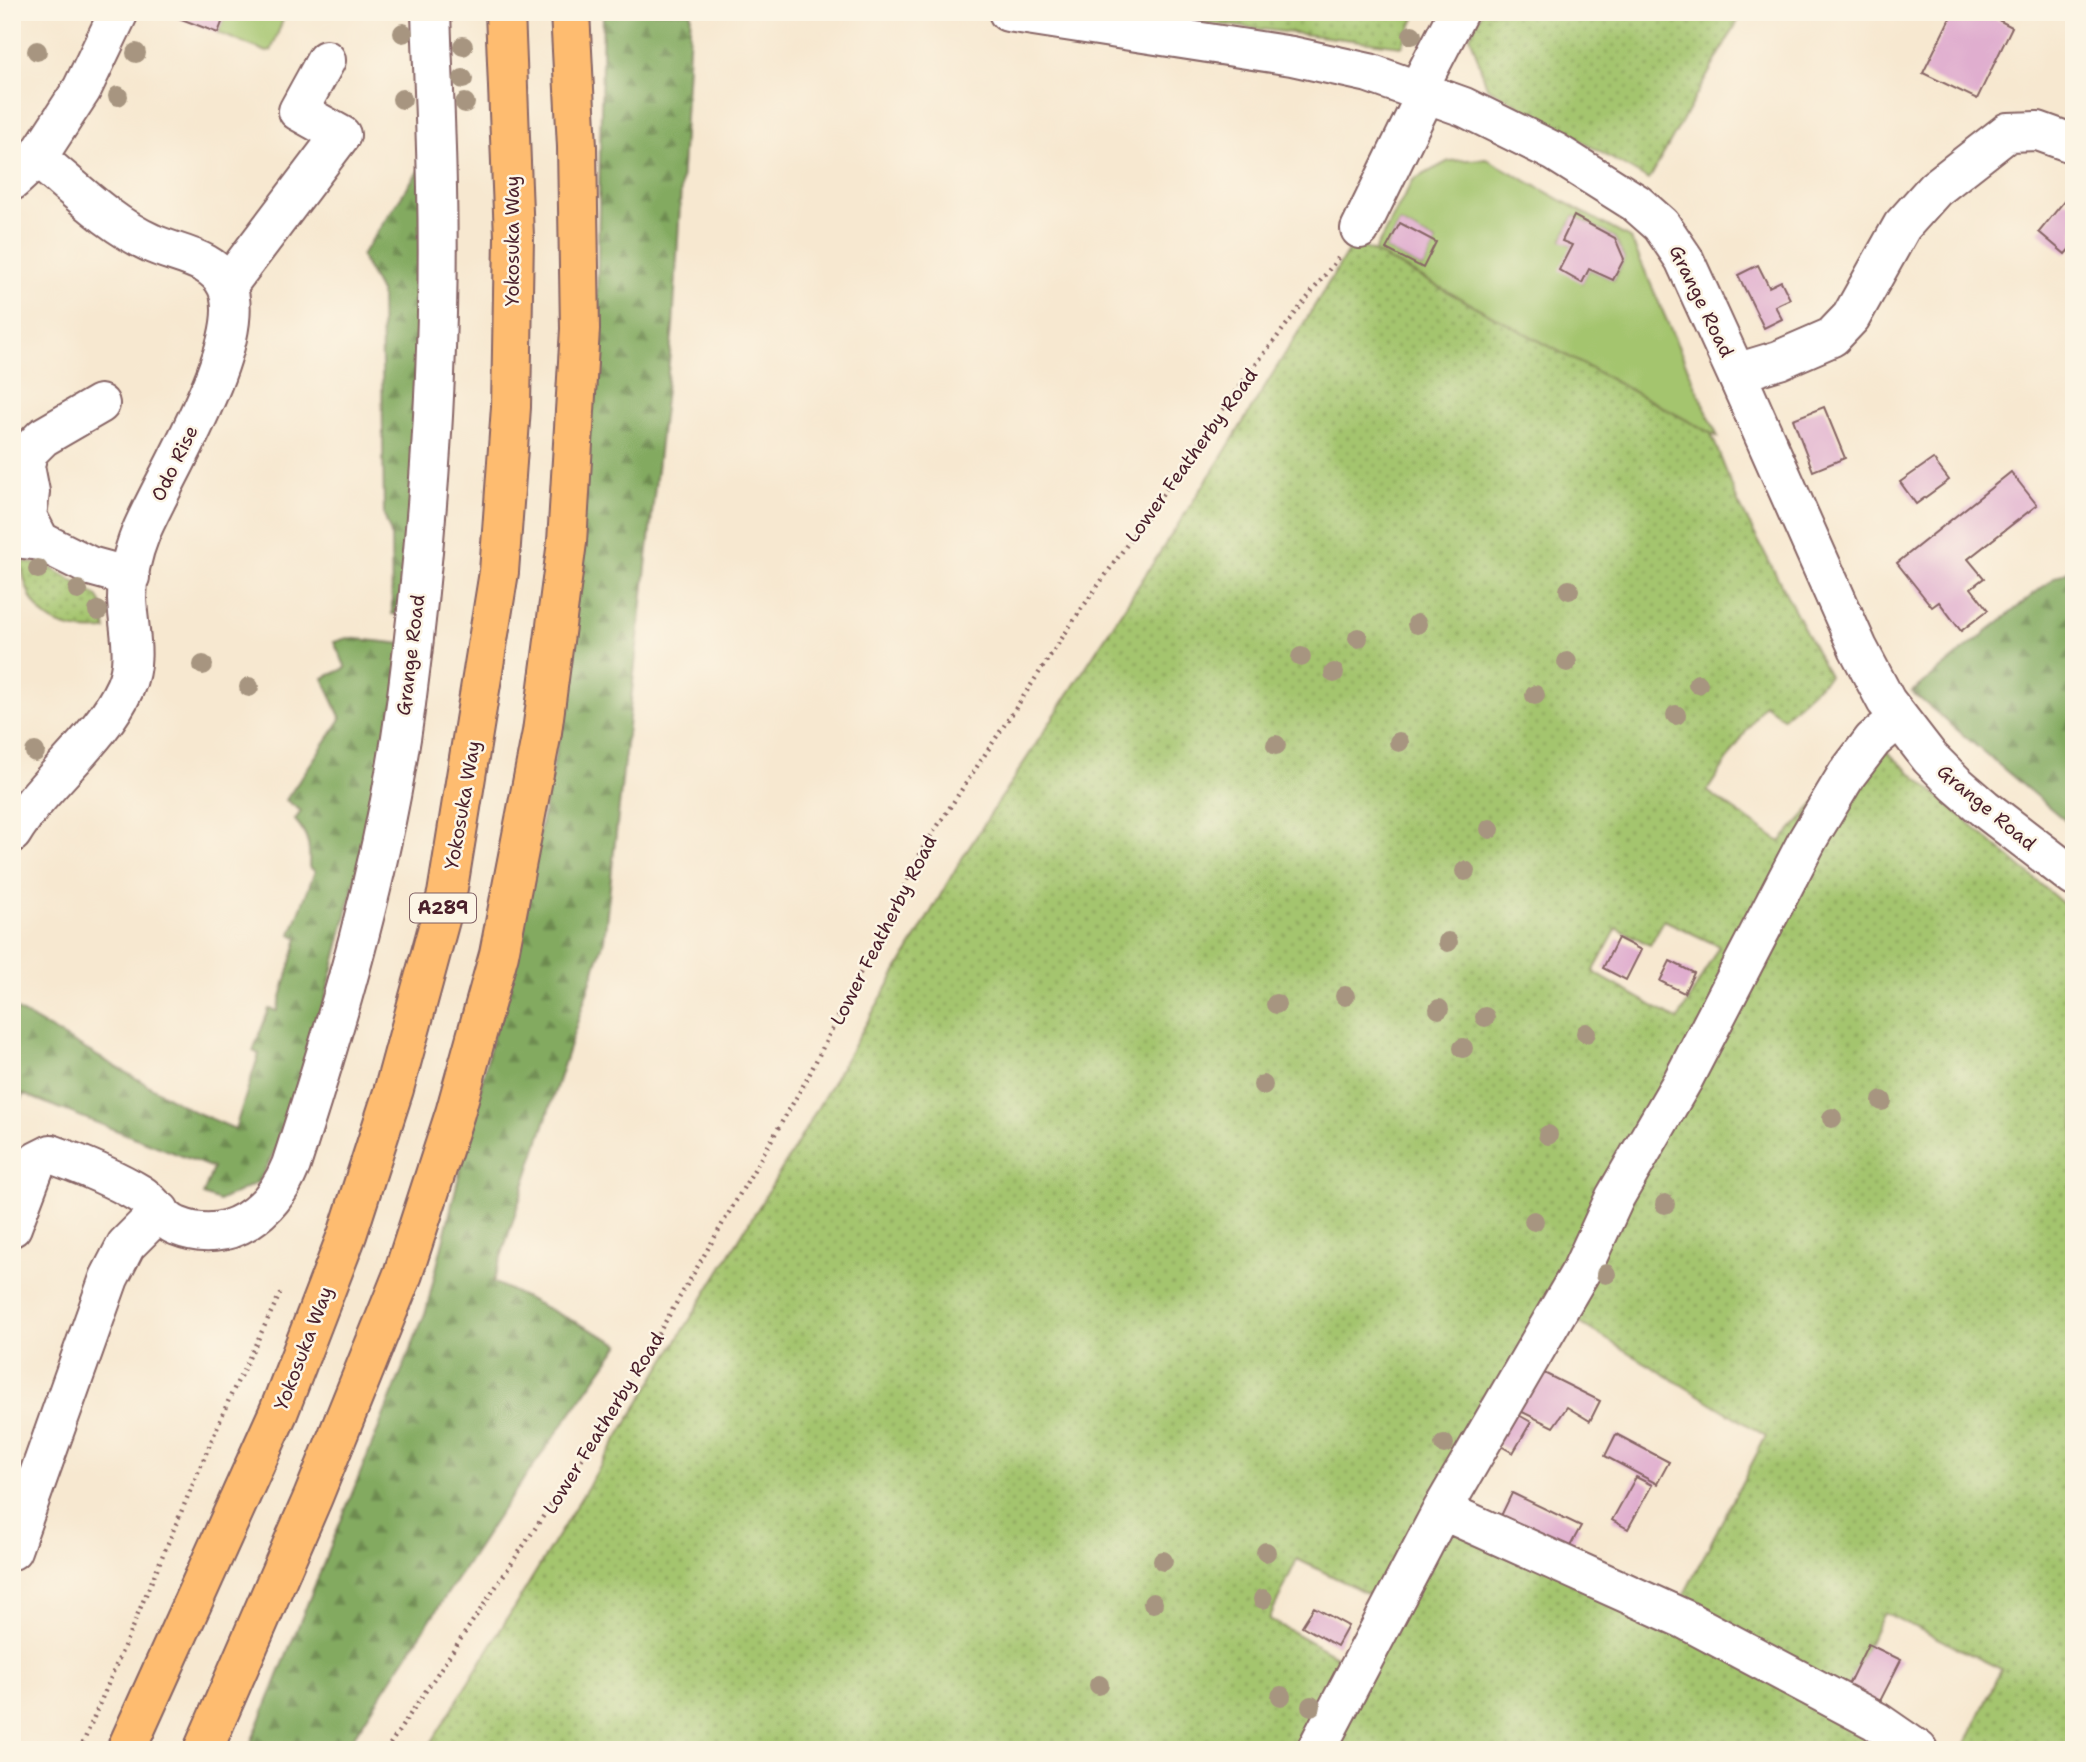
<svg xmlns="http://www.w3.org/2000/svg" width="2086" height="1762" font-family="'Shantell Sans',sans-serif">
<defs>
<pattern id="grass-dots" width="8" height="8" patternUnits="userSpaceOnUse" patternTransform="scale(1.75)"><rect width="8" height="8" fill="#a4c56e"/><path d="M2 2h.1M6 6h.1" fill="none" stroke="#889f5b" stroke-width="1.8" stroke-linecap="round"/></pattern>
<pattern id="forest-firs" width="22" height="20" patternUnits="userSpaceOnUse" patternTransform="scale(1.75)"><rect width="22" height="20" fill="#83aa61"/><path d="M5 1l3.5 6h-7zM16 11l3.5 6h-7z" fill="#6d8a50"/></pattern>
</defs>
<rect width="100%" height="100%" fill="#fcf5e5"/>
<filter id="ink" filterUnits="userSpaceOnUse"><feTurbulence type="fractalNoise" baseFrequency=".0143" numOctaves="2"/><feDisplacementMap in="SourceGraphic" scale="14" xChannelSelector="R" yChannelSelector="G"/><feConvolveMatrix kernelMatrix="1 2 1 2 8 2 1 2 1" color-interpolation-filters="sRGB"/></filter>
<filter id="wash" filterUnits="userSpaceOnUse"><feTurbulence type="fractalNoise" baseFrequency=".00686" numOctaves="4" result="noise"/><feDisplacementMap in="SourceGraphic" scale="28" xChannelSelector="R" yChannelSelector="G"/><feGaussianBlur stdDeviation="1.57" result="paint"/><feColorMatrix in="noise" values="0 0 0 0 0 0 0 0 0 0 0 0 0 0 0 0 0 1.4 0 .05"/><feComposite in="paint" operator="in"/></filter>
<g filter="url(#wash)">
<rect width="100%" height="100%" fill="#f7e8d0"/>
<path fill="url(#grass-dots)" stroke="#77724c" stroke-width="2" fill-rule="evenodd" d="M1116 12H1418L1402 46Z
M1482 12H1743L1649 180 1487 87 1470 35Z
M1353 243 1374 252 1711 433 1738 502 1829 676 1783 718 1764 704 1707 791 1780 842 1873 740 2074 913V1750H1963L2001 1669 1884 1612 1846 1689 1941 1750H427L791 1154 959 863 1221 458ZM1664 920 1719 946 1678 1020 1593 972 1617 928 1650 945ZM1555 1308 1766 1436 1677 1608 1453 1505ZM1297 1559 1379 1599 1345 1661 1269 1619Z
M21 561 50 567 97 596 102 604 106 630C53 634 28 615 21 561Z"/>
<path fill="url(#forest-firs)" stroke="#666446" stroke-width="2" d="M603 12H691L673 327 604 940 493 1282 620 1344 502 1510 345 1750H248L426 1311 521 921 566 703 597 301Z
M425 161 409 615 392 614 391 534 384 515 381 294 361 256Z
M2074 568V828L1912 692 2055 577Z
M347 638 403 644 387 751 300 1101 259 1182 219 1201 203 1195 213 1168 23 1094 12 1121V1007L193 1111 235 1129 259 1054 253 1051 269 1009 277 1011 298 938 291 934 315 871 309 867C310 848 309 835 295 820L301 811 286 800 341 719 323 678 346 668 334 642Z"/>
<path fill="#a4c56e" stroke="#77724c" stroke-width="2" fill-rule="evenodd" d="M226 12H286L271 51 267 52 218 33Z
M1487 159 1631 239 1718 437 1374 252 1413 180 1449 161ZM1574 216 1615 238 1624 259 1614 280 1589 269 1582 282 1572 245 1562 240ZM1400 223 1436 242 1423 268 1386 249Z"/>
<g id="blocks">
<path fill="#e0aecf" d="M169 12H226L218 33 168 14Z
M1953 12H1983L2012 27 1977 99 1923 73Z
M2065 200 2074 206V244L2065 254 2039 232Z
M1574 216 1615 238 1624 259 1613 280 1589 269 1582 283 1559 270 1572 245 1562 241Z
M1400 223 1436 242 1423 268 1386 249Z
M1758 265 1769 287 1781 281 1790 299 1775 306 1782 319 1764 328 1738 275Z
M1824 407 1845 458 1813 471 1793 419Z
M1933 459 1949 480 1916 504 1900 482Z
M2011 472 2037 505 1968 559 1984 578 1971 588 1988 610 1961 631 1939 602 1932 607 1897 563Z
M1618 938 1641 950 1626 980 1603 968Z
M1670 961 1694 973 1684 993 1660 981Z
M1532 1367 1600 1401 1590 1421 1567 1407 1553 1427 1512 1407Z
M1510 1410 1531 1422 1513 1453 1492 1441Z
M1616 1434 1669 1462 1657 1484 1605 1456Z
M1636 1477 1652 1485 1628 1529 1612 1520Z
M1512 1493 1581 1526 1567 1552 1499 1520Z
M1314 1607 1348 1626 1337 1646 1302 1626Z
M1868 1644 1901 1660 1878 1705 1846 1689Z"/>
</g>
</g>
<g filter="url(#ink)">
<use href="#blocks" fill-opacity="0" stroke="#876565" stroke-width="2"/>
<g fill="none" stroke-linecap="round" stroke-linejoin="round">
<g stroke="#876565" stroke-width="42">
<path id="minor" d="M1008 12 1292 56 1369 73 1464 107 1555 152 1636 203 1661 225 1684 259 1736 373 1858 648 1886 701 1930 758 1956 784 1984 808 2074 877
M1418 89 1458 12
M12 181 37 158 82 89 119 12
M1360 229 1427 92
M227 286 341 135 298 111 326 60
M1736 373 1779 360 1832 337 1851 317 1902 226 1935 189 2008 132 2038 131 2074 144
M14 538 40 541 90 566 130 577
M40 541 27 516 30 492 25 466 28 452 43 437 100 404
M12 833C43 782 101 740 125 687 138 658 128 629 127 599 127 577 133 552 141 532 164 477 250 342 227 287 214 257 176 255 151 243 109 224 73 187 37 158
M12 1227 37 1161 51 1154C82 1165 112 1177 140 1194 153 1202 163 1221 177 1226 229 1247 272 1212 291 1165 340 1014 385 861 406 704 428 534 441 360 437 188 436 130 433 71 431 12
M1442 1510 1684 1619 1876 1721 1918 1750
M12 1550 109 1278 126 1245 160 1211
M1316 1750 1442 1510 1581 1271 1615 1197 1683 1080 1808 839 1847 774 1873 740 1898 719"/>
</g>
<g stroke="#876565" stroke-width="42">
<path id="major" d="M126 1750 279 1411 347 1235 394 1089 447 894 499 572 511 407 514 237 505 12
M203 1750 313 1497 403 1274 455 1113 499 954 542 732 567 542 580 329 577 147 570 12"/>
</g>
<path stroke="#876565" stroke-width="4.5" stroke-dasharray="2 5" stroke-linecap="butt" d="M80 1750 230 1397 281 1292
M386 1750 608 1420 807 1079 923 848 1080 611 1240 385 1338 258"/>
<use href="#minor" stroke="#fff" stroke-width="38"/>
<use href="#major" stroke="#febc70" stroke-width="38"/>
</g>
<g fill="#a79580">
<circle cx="403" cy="33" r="10"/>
<circle cx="1412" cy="35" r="10"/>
<circle cx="463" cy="46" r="10"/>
<circle cx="37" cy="51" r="10"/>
<circle cx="136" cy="53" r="10"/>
<circle cx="463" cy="79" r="10"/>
<circle cx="118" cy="96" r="10"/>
<circle cx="402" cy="99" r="10"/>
<circle cx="465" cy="103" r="10"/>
<circle cx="38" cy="569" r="10"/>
<circle cx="78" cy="590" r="10"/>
<circle cx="1569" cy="590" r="10"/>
<circle cx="98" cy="611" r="10"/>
<circle cx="1417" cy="624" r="10"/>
<circle cx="1358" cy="638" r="10"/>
<circle cx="1301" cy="657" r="10"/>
<circle cx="1567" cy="662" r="10"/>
<circle cx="203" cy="665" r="10"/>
<circle cx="1334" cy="673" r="10"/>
<circle cx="1698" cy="684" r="10"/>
<circle cx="249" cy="687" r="10"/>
<circle cx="1535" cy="695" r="10"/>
<circle cx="1676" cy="715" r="10"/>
<circle cx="1399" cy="742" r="10"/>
<circle cx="1276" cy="745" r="10"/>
<circle cx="35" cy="752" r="10"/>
<circle cx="1490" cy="829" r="10"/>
<circle cx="1465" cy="871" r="10"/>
<circle cx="1448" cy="942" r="10"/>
<circle cx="1345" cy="996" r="10"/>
<circle cx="1276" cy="1004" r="10"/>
<circle cx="1439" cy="1009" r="10"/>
<circle cx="1485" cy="1017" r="10"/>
<circle cx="1586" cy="1033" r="10"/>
<circle cx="1463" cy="1048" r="10"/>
<circle cx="1263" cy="1085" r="10"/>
<circle cx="1882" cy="1101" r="10"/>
<circle cx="1832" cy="1118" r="10"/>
<circle cx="1548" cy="1135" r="10"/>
<circle cx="1665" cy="1204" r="10"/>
<circle cx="1534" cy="1221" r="10"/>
<circle cx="1606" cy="1274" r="10"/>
<circle cx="1444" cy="1444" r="10"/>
<circle cx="1266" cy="1552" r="10"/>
<circle cx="1163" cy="1561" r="10"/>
<circle cx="1263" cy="1599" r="10"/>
<circle cx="1153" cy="1603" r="10"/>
<circle cx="1099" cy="1685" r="10"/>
<circle cx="1281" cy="1696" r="10"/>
<circle cx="1311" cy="1706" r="10"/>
</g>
</g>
<g text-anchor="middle" stroke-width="5" stroke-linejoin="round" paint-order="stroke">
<rect fill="#fcf5e5" stroke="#7f5f63" stroke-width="2" x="410" y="893.5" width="66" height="29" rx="5"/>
<g font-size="18" font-weight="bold" fill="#4a1f2b">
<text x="443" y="914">A289</text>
</g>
<g font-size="19" fill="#4a1f2b" stroke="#fcf5e5">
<text transform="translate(512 241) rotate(-90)" y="7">Yokosuka Way</text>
<text transform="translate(1702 301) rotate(64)" y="7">Grange Road</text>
<text transform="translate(1191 455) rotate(-54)" y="7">Lower Featherby Road</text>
<text transform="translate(174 463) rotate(-64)" y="7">Odo Rise</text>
<text transform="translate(410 655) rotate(-83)" y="7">Grange Road</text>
<text transform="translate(462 805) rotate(-80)" y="7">Yokosuka Way</text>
<text transform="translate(1987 807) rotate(40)" y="7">Grange Road</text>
<text transform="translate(883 930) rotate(-63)" y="7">Lower Featherby Road</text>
<text transform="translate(303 1348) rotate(-69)" y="7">Yokosuka Way</text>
<text transform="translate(603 1423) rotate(-58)" y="7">Lower Featherby Road</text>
</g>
</g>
<rect width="2086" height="1762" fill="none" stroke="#fcf5e5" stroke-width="42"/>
</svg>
